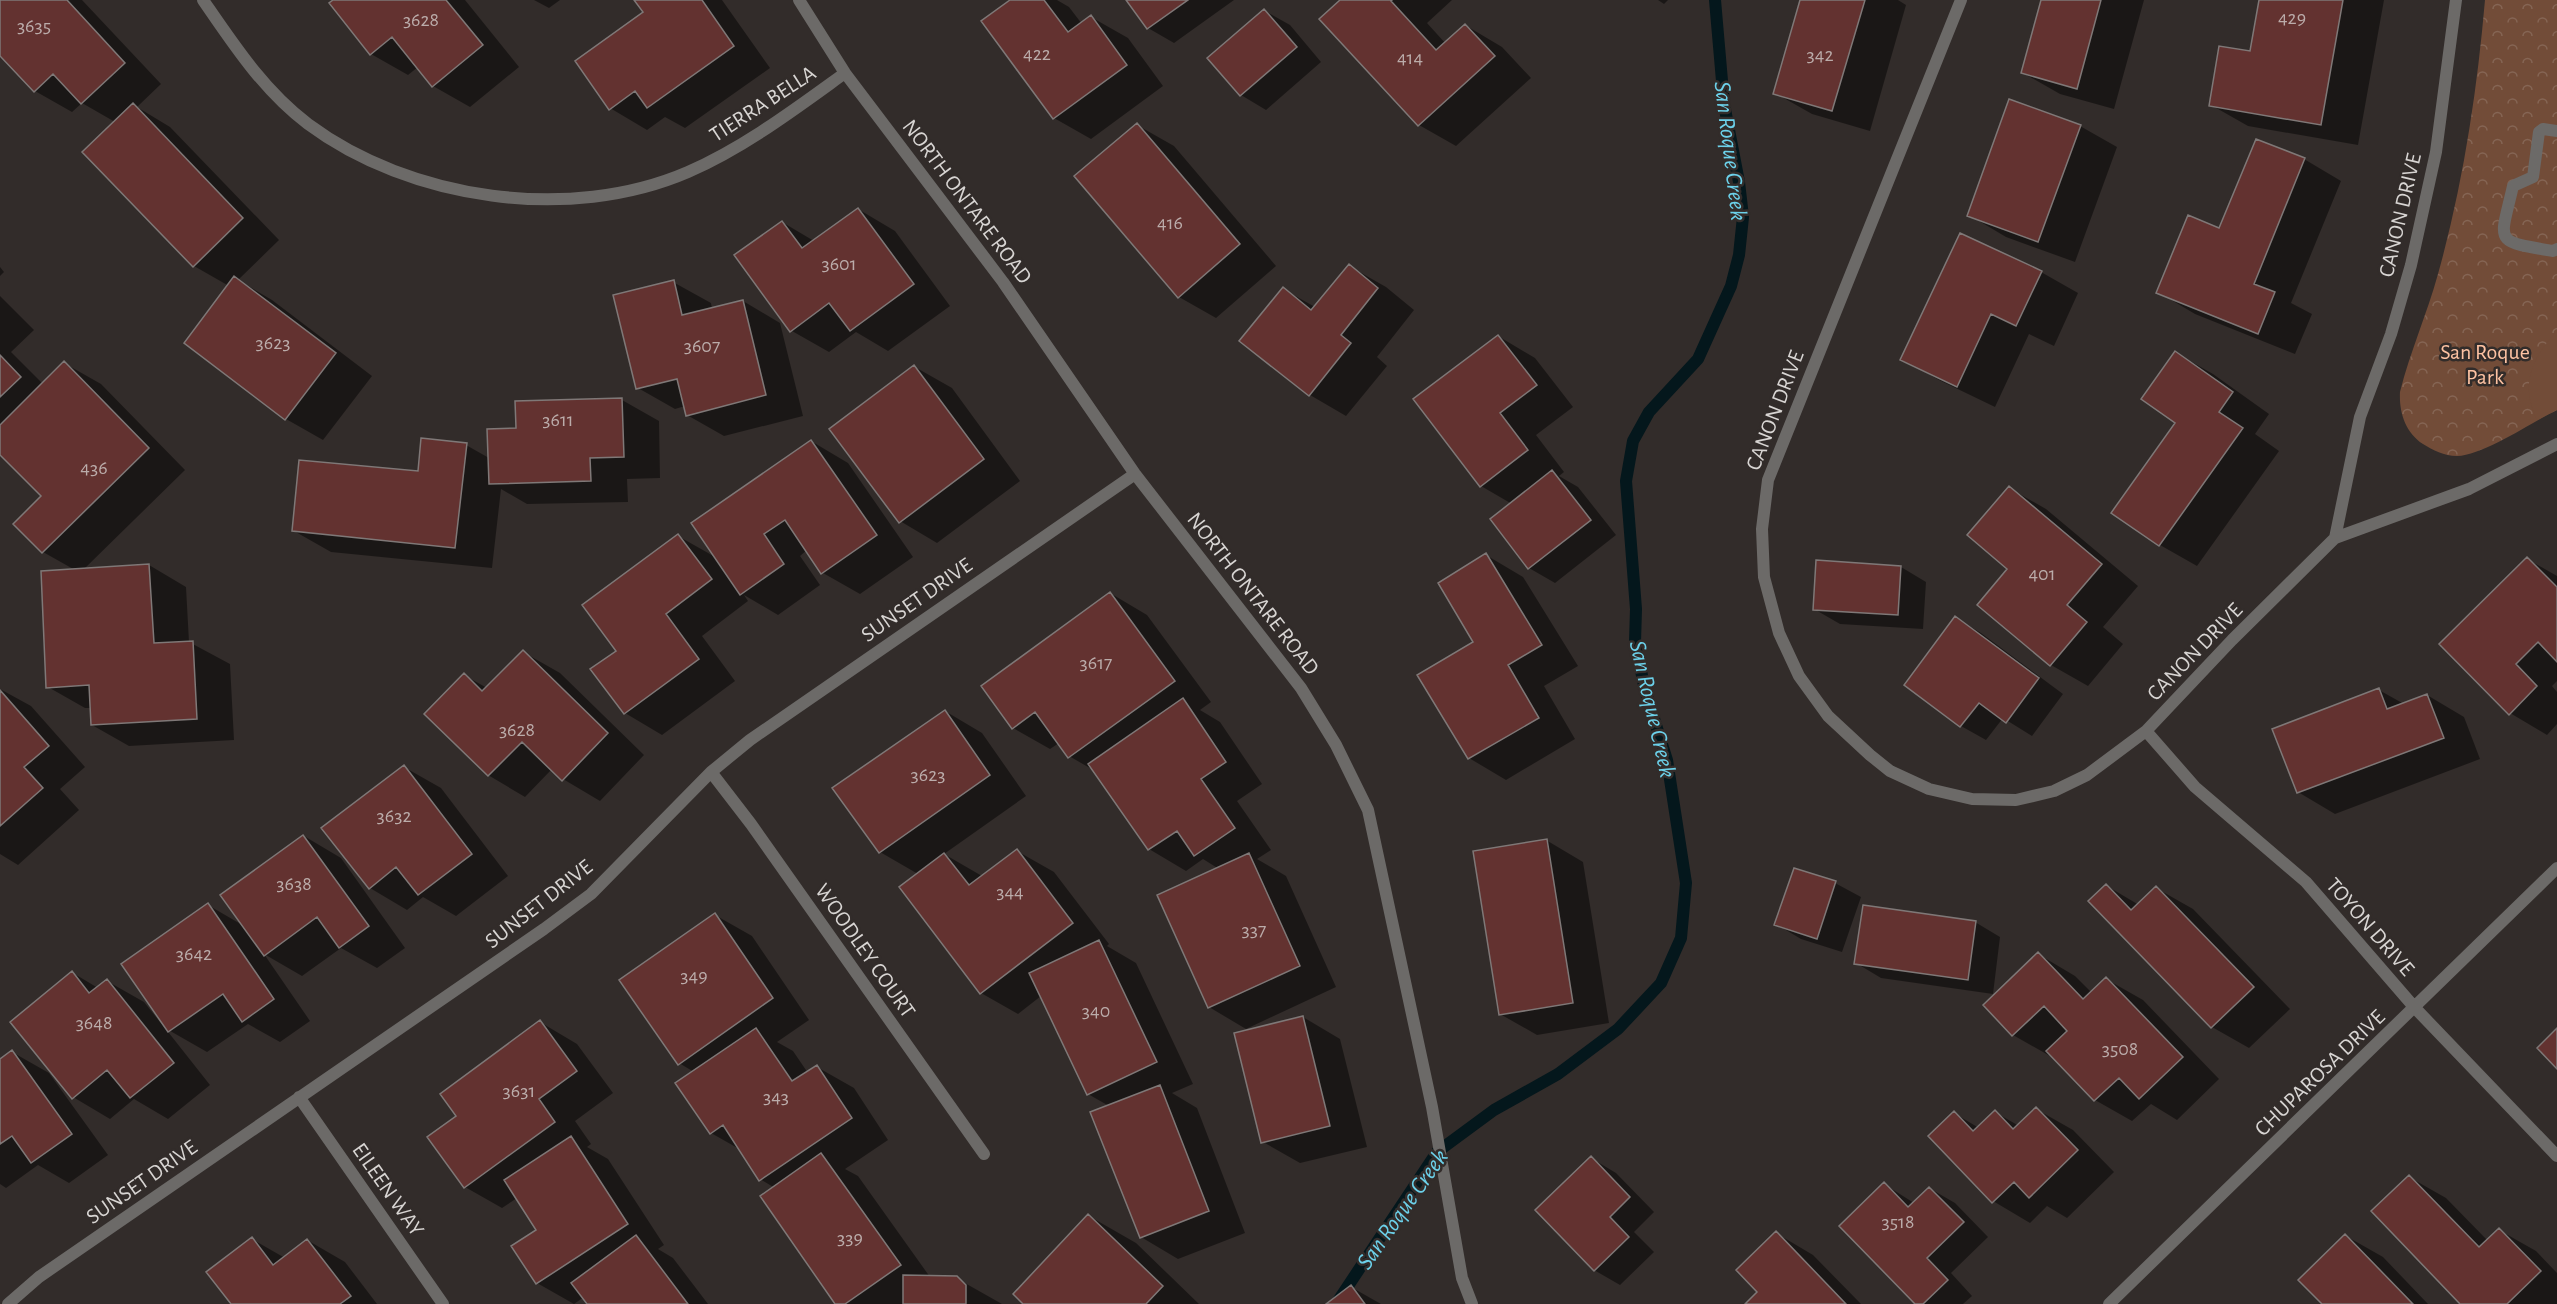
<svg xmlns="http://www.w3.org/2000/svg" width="2557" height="1304" font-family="'Alegreya Sans',sans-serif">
<defs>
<pattern id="park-crowns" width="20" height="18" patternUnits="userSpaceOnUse" patternTransform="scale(1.5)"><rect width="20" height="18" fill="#724c38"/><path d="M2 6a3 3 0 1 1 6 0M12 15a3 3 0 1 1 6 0" fill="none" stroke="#856554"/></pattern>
</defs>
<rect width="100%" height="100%" fill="#322c2a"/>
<path fill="url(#park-crowns)" d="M2485 0H2557V410C2532 422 2484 455 2457 456 2444 456 2433 450 2423 444 2405 432 2399 412 2400 392 2410 352 2427 314 2438 274 2463 185 2477 92 2485 0Z"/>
<path fill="#724c38" d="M2557 331V410L2537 420C2520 384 2531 359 2557 331Z"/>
<path fill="#0007" d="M0 0H82L161 84 137 107 170 127 279 240 238 280 272 300 372 376 323 440 286 419 186 343 229 286 194 266 115 122 82 103 72 112 35 91 0 54Z
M335 0H465L519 67 470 107 433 86 418 67 408 75 371 54Z
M534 0H560L549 8Z
M636 0H722L770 68 685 128 665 117 647 130 610 108 645 13Z
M1013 0H1057L1069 7 1082 24 1091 17 1128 38 1163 86 1091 139 1054 118 983 22Z
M1128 0H1234L1174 43 1148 28Z
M1342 0H1452L1427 23 1446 44 1465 25 1502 47 1531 78 1456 146 1419 125Z
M1658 0H1668L1664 4Z
M1802 0H1898L1906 5 1870 131 1812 114 1775 93Z
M2043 0H2144L2114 109 2060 94 2023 73Z
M2261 0H2384L2358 145 2248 126 2211 105 2251 53Z
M1265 11 1290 25 1321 62 1266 110 1241 95 1209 58Z
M1137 125 1174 146 1276 266 1216 318 1179 297Z
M2080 126 2117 147 2075 262 2006 237 1969 215Z
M2304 159 2341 181 2291 303 2312 314 2295 354 2195 314 2158 292 2220 230Z
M858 209 895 231 950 306 888 351 856 332 829 352 792 331 737 255 782 222 814 241Z
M1349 266 1386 287 1414 310 1377 357 1387 366 1346 416 1310 395 1283 289 1315 307Z
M0 267 4 272 0 276Z
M2041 272 2078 293 2054 346 2029 334 1995 407 1939 380 1902 359Z
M673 282 711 303 712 309 743 301 780 323 803 416 724 436 687 415 685 406 675 409 638 388Z
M0 296 34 330 11 352 43 384 64 363 101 384 185 470 83 570 149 565 186 587 189 642 230 664 234 740 129 746 92 725V708H85L48 687 75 570 43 552V496L0 454Z
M1498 336 1535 358 1573 407 1536 435 1564 472 1559 476 1578 487 1616 535 1555 583 1529 568 1492 519 1512 504 1481 486Z
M2176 353 2213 374 2269 414 2255 434 2279 451 2197 566 2160 545 2113 512 2177 422Z
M915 367 952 388 1020 481 937 543 900 521Z
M622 400 659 421 660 478 627 479 628 502 527 504 501 489 492 568 331 552 294 531 419 473 466 445 489 458 517 430Z
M811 441 848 463 913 557 860 594 823 573 807 550 800 556 820 585 778 615 744 595 748 601 702 636 735 681 662 735 625 713 593 670 618 651 678 536 717 558Z
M2009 488 2046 509 2138 586 2103 627 2123 644 2088 686 2051 665 2009 569Z
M1486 555 1523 577 1578 666 1544 686 1575 739 1506 780 1469 758 1475 643Z
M2527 559 2557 576V681L2552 686 2557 692V724L2547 735 2510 713Z
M1901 567 1926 582 1923 629 1840 624 1814 609Z
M1110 593 1147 615 1211 702 1200 710 1220 722 1262 784 1237 801 1271 850 1257 859 1286 876 1336 987 1246 1029 1209 1007 1219 869 1203 859 1186 871 1149 849 1095 771 1069 756 1059 743 1050 749 1013 728Z
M1956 618 1981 633 2063 694 2032 736 2003 718 1986 740 1961 726 1906 685Z
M523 652 560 673 644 755 600 801 563 779 552 769 525 797 488 775 464 675 487 688Z
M0 689 31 706 85 767 60 789 79 810 18 865 0 854Z
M2379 690 2404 704 2427 695 2464 717 2480 759 2335 814 2298 792Z
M945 711 982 733 1026 796 944 854 982 876 1017 851 1054 872 1109 944 1107 946 1136 963 1193 1084 1172 1093 1197 1108 1245 1233 1178 1259 1141 1237 1109 1106 1088 1094 1041 996 1018 1014 981 993 918 874 880 852Z
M404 767 441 788 508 876 456 916 423 897 407 910 370 888Z
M304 836 341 858 405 948 377 968 341 948 302 976 264 954 310 1021 280 1042 248 1024 207 1052 165 1028 210 1085 168 1119 134 1099 110 1119 73 1097V973L98 988 107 981 144 1002 164 1027 208 905 244 926Z
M1546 840 1583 862 1609 1023 1537 1035 1500 1014Z
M1795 870 1835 883 1861 897 1842 952 1801 939 1776 924Z
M2107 886 2139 905 2156 888 2193 909 2290 1009 2249 1048 2212 1027Z
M715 915 752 936 809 1020 777 1042 793 1051 808 1073 817 1067 854 1088 888 1140 845 1169 858 1176 930 1277 956 1278 1002 1304H837L775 1188 760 1179 741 1150 711 1133 694 1072 679 1063Z
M1975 922 2000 937 1993 994 1881 978 1856 963Z
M2038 954 2075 976 2092 993 2106 979 2143 1000 2219 1079 2177 1120 2151 1104 2132 1121 2095 1100 2052 1055 2050 1056 2013 1035 1985 1005Z
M1303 1017 1340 1039 1367 1147 1300 1163 1263 1142Z
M540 1022 577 1044 613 1093 575 1121 591 1144 587 1147 608 1159 664 1245 658 1249 673 1258 708 1304H589L584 1297 574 1304 537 1283 538 1230 517 1198 502 1208 465 1187 458 1117Z
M12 1052 49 1073 108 1155 69 1183 38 1165 6 1188 0 1184V1060Z
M2036 1109 2073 1130 2114 1172 2067 1218 2047 1206 2030 1223 1993 1201 1954 1113 1979 1128 1995 1112 2019 1126Z
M1591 1158 1616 1173 1654 1212 1634 1232 1654 1252 1620 1285 1594 1270Z
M2409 1177 2446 1198 2488 1241 2499 1230 2536 1251 2557 1273V1304H2462Z
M1884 1184 1914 1203 1929 1188 1955 1203 1988 1237 1951 1273 1972 1296 1963 1304H1917Z
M1089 1216 1136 1243 1199 1304H1025Z
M1776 1233 1813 1255 1861 1304H1747L1759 1292Z
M2346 1236 2383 1257 2428 1304H2324Z
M252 1239 285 1258 307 1240 345 1262 377 1304H233Z
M1351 1287 1381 1304H1329Z"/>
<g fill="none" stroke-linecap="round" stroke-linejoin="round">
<path stroke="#04171c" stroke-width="12" d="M1336 1304 1437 1152 1494 1110 1558 1074 1618 1029 1661 983 1681 938 1686 883 1667 760 1645 690 1635 642 1636 609 1626 481 1633 441 1649 412 1698 359 1731 286 1739 255 1743 217 1739 182 1724 104 1715 0"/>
</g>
<path fill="#633230" stroke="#7f7877" stroke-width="1.5" d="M0 0H67L125 63 81 104 53 74 34 92 0 56Z
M333 0H446L483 45 432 87 392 37 370 55 329 3Z
M634 0H702L734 46 647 108 635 91 609 110 575 61 643 12Z
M1010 0H1044L1068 32 1091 15 1127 65 1053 119 981 21Z
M1126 0H1188L1147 29Z
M1340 0H1392L1391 1 1436 50 1465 24 1495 56 1418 126 1319 19Z
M1800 0H1865L1832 111 1773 94Z
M2041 0H2101L2077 89 2021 73Z
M2259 0H2343L2321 125 2209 106 2219 46 2250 51Z
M1264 9 1297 47 1240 96 1207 58Z
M2009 99 2081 125 2038 242 1967 216Z
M133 103 243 218 193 267 82 152Z
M1137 123 1240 244 1178 298 1074 176Z
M2256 139 2305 158 2254 284 2275 292 2258 334 2156 293 2188 215 2219 228Z
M858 208 914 284 850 331 829 303 790 332 734 255 782 221 802 248Z
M1960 233 2042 271 2016 326 1991 314 1957 387 1900 360Z
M1349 264 1378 288 1341 335 1351 343 1309 396 1239 341 1283 287 1311 310Z
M234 276 336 353 285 420 184 343Z
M674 280 682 315 743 300 766 395 686 416 677 379 636 389 613 295Z
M1498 335 1537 385 1500 413 1528 450 1480 487 1413 399Z
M2175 351 2233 392 2219 412 2243 428 2159 546 2111 513 2175 423 2141 399Z
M0 355 21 377 0 397Z
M64 361 149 448 42 553 13 524 41 496 0 455V425Z
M914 365 984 459 899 523 829 429Z
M622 398 624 457 590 458 591 481 489 484 487 429 516 428 515 401Z
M421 438 467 443 455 548 292 531 299 460 418 471Z
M811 440 877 535 821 574 785 520 764 534 784 564 740 595 691 523Z
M1552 470 1591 520 1528 569 1490 519Z
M2009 486 2102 564 2067 605 2087 622 2050 666 1977 605 2007 569 1967 535Z
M678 534 712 579 666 614 699 659 624 714 590 669 616 651 582 605Z
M1486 553 1542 645 1508 665 1539 718 1468 759 1417 675 1473 642 1438 583Z
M2527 557 2557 587V662L2538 642 2516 664 2537 686 2509 715 2439 644Z
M1816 560 1901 566 1898 615 1813 610Z
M149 564 154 643 193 641 197 719 91 725 89 685 46 688 41 571Z
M1110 592 1175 681 1068 758 1035 712 1012 729 981 686Z
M1955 616 2039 678 2006 723 1979 703 1960 727 1904 685Z
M523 650 608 733 562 781 522 742 488 776 424 714 464 673 482 691Z
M2379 688 2387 709 2427 694 2444 738 2297 793 2272 729Z
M0 690 49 746 24 767 43 788 0 826Z
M1183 698 1226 762 1201 779 1235 828 1194 856 1177 831 1148 850 1088 764Z
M945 710 990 775 879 853 832 788Z
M404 765 472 854 418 895 396 867 369 889 321 828Z
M303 835 369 926 339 948 317 917 264 956 220 895Z
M1547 839 1573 1003 1499 1015 1473 851Z
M1017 849 1073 923 980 994 899 887 944 853 969 885Z
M1249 853 1300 966 1208 1008 1157 895Z
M1794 868 1836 881 1817 939 1774 925Z
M2106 884 2131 910 2156 886 2254 987 2211 1028 2088 901Z
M208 903 274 999 242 1022 223 994 168 1032 121 964Z
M1863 905 1976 921 1968 980 1854 964Z
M715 913 773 998 678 1065 619 980Z
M1099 940 1157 1062 1087 1095 1029 973Z
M2038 952 2083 999 2106 977 2183 1057 2139 1099 2119 1078 2094 1101 2046 1051 2067 1031 2044 1006 2012 1036 1983 1005Z
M72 971 89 993 107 979 174 1063 130 1098 107 1070 72 1099 10 1022Z
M1303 1016 1330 1126 1261 1143 1234 1033Z
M540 1020 577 1071 539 1099 555 1122 464 1188 427 1137 456 1116 440 1094Z
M756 1028 792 1081 817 1065 852 1118 759 1181 723 1125 710 1134 675 1083Z
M2557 1028V1069L2537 1048Z
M12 1050 72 1134 31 1163 12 1136 0 1144V1059Z
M1160 1085 1209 1211 1140 1238 1090 1112Z
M2036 1107 2078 1150 2029 1198 2014 1182 1992 1203 1928 1136 1954 1111 1973 1131 1995 1110 2013 1129Z
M571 1136 628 1224 536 1284 511 1246 536 1230 504 1180Z
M821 1153 901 1265 845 1304H835L760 1196Z
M1591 1156 1630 1197 1610 1217 1629 1237 1594 1271 1535 1210Z
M2409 1175 2479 1247 2499 1228 2541 1271 2507 1304H2460L2371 1211Z
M1884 1182 1908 1207 1929 1187 1964 1222 1927 1258 1948 1280 1923 1304H1915L1839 1226Z
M1088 1214 1163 1286 1146 1304H1023L1013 1294Z
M1776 1231 1846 1304H1745L1757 1292 1736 1270Z
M2345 1234 2413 1304H2322L2298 1280Z
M636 1235 688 1304H587L571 1283Z
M252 1237 273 1265 307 1239 351 1296 340 1304H231L206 1272Z
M903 1275 957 1276 966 1285V1304H903Z
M1351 1285 1365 1304H1326Z"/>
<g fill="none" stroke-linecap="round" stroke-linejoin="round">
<path stroke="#6c6a68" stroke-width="12" d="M203 0C234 45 264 91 308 124 410 200 570 223 688 172 745 147 795 109 845 73
M799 0 845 73 1003 282 1135 474 1301 688 1336 745 1368 810 1432 1107 1462 1278 1472 1304
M1961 0 1768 480 1762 529 1764 577 1779 633 1799 676 1828 716 1870 755 1890 771 1929 789 1972 799 2016 800 2054 791 2087 775 2146 731 2232 640 2335 538 2469 489 2557 444
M2557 131 2543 129 2539 132 2533 177 2513 186C2500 243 2492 241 2553 251L2557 249
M2335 538 2360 417 2391 334 2411 265 2436 152 2456 0
M2146 731 2195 787 2306 882 2415 1008 2557 1156
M711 772 751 824 984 1154
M299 1097 443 1304
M8 1304 39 1277 544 929 591 894 711 772 750 740 1135 474
M2109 1304 2557 868"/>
</g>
<g text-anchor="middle" stroke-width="5" stroke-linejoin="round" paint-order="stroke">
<g font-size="20" fill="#bbacaa">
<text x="2292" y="24">429</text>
<text x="421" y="26">3628</text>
<text x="34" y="32">3635</text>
<text x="1037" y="60">422</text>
<text x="1820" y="61">342</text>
<text x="1410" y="64">414</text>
<text x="1170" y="229">416</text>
<text x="839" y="270">3601</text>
<text x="273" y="349">3623</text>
<text x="702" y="352">3607</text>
<text x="558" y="426">3611</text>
<text x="94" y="474">436</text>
<text x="2042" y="580">401</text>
<text x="1096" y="669">3617</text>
<text x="517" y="736">3628</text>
<text x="928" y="781">3623</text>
<text x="394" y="822">3632</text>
<text x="294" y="890">3638</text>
<text x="1010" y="898">344</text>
<text x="1254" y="936">337</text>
<text x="194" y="960">3642</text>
<text x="694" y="982">349</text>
<text x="1096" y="1017">340</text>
<text x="94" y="1029">3648</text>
<text x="2120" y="1055">3508</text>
<text x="519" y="1097">3631</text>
<text x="776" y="1103">343</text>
<text x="1898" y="1228">3518</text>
<text x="850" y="1244">339</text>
</g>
<g font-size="22" fill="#d8d5d3" stroke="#322c2a">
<text transform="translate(762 103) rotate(-33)" y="8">TIERRA BELLA</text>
<text transform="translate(968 201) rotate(53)" y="8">NORTH ONTARE ROAD</text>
<text transform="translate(2399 215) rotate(-77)" y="8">CANON DRIVE</text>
<text transform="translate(1774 410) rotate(-69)" y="8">CANON DRIVE</text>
<text transform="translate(1254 593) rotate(52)" y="8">NORTH ONTARE ROAD</text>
<text transform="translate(916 599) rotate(-35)" y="8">SUNSET DRIVE</text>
<text transform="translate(2194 651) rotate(-46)" y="8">CANON DRIVE</text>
<text transform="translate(538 903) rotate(-38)" y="8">SUNSET DRIVE</text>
<text transform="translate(2371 926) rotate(49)" y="8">TOYON DRIVE</text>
<text transform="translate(866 950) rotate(55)" y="8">WOODLEY COURT</text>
<text transform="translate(2319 1072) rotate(-44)" y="8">CHUPAROSA DRIVE</text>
<text transform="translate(141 1181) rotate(-35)" y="8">SUNSET DRIVE</text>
<text transform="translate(389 1189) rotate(55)" y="8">EILEEN WAY</text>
</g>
<g font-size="22" fill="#fdc2a2" stroke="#322c2a">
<text x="2485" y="359">San Roque<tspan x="2485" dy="25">Park</tspan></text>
</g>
<g font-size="24" font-style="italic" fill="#6cd1ea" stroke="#322c2a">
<text transform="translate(1731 151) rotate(83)" y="8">San Roque Creek</text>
<text transform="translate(1653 709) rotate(77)" y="8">San Roque Creek</text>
<text transform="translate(1402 1209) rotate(-55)" y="8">San Roque Creek</text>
</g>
</g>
</svg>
